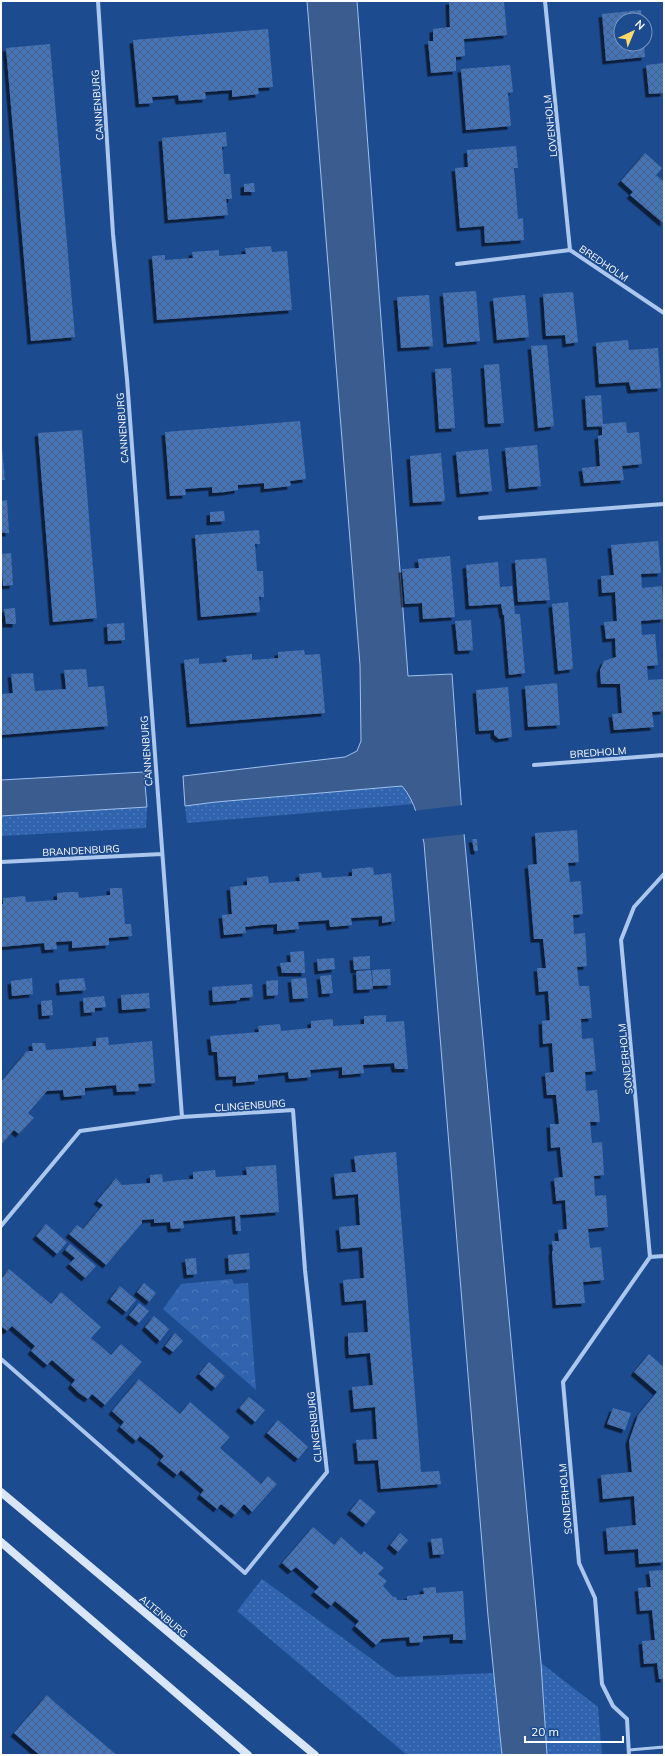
<svg xmlns="http://www.w3.org/2000/svg" width="665" height="1756" font-family="Mulish,sans-serif">
<defs>
<pattern id="grass-dots" width="8" height="8" patternUnits="userSpaceOnUse"><rect width="8" height="8" fill="#3064ae"/><path d="M2 2h.1M6 6h.1" fill="none" stroke="#4f7bba" stroke-width="1.8" stroke-linecap="round"/></pattern>
<pattern id="forest-crowns" width="20" height="18" patternUnits="userSpaceOnUse"><rect width="20" height="18" fill="#3064ae"/><path d="M2 6a3 3 0 1 1 6 0M12 15a3 3 0 1 1 6 0" fill="none" stroke="#4f7bba"/></pattern>
<pattern id="building-cross-hatch" width="8" height="8" patternUnits="userSpaceOnUse"><rect width="8" height="8" fill="#4574b8"/><path d="M0 0l8 8M0 8l8-8" fill="none" stroke="#486082"/></pattern>
<filter id="shadow"><feDropShadow dx="-3.5" dy="3.5" stdDeviation="0" flood-color="#0009"/></filter>
</defs>
<rect width="100%" height="100%" fill="#1d4b90"/>
<path fill="url(#grass-dots)" d="M402 786 408 793 414 804 187 823 185 806 216 802Z
M147 807 146 828 1 836V816Z
M262 1579 396 1677 494 1673 502 1755H407L237 1611Z
M541 1663 598 1707 602 1755H547Z"/>
<path fill="url(#forest-crowns)" d="M232 1279 234 1284 248 1283 256 1390 163 1309 181 1284Z"/>
<path fill="#3b5c8f" stroke="#9fc2f0" d="M307 1H357L408 676 452 674 461 801 541 1663 547 1755H502L488 1616 424 843C419 823 416 802 402 786L216 802 185 806 183 776 345 757 357 751 361 741 360 665Z
M144 772 147 807 1 816V780Z"/>
<path fill="#1d4b90" d="M463 805 466 834 421 839 413 811Z"/>
<path fill="url(#building-cross-hatch)" filter="url(#shadow)" d="M449 1H504L507 35 464 39 465 56 456 57V71L431 73 428 41H433V29L450 27Z
M641 10 642 20H621V44H644L645 57 606 61 602 14Z
M268 29 273 87 258 88 259 94 232 97V90L205 92 206 99 179 101 178 95 166 96 152 97 153 103 139 104 133 40Z
M50 44 75 337 31 341 6 48Z
M664 63V93L649 94 646 65Z
M510 65 513 92 508 93 511 126 466 130 461 69Z
M226 132 227 146 222 147 223 160 224 174H230L232 199H226L228 215 168 220 162 138Z
M516 146 518 168H514L518 219 523 218 524 240 485 243 484 226 460 228 455 168 468 167 467 150Z
M645 153 662 168 656 175 664 182V222L663 223 630 195 633 192 621 181Z
M254 183 255 192H244V184Z
M271 246 272 252 287 251 292 310 157 320 152 256 165 255V260L193 258 192 252 206 251 219 250V256L246 254 245 248Z
M476 291 480 341 447 344 443 293Z
M573 292 578 342 566 344 565 335 546 336 543 294Z
M429 295 433 346 401 348 397 297Z
M525 295 529 337 497 340 493 298Z
M628 340 629 350 658 348 661 388 631 390 629 382 599 384 596 343Z
M547 345 554 426 538 428 531 346Z
M499 364 504 423 488 424 484 365Z
M451 368 455 428 439 429 435 369Z
M601 395 603 424 626 422 627 433 639 432 642 464 622 466 624 480 584 483 582 468 600 466 598 436 602 435V426L587 427 585 396Z
M300 421 306 479 290 481 291 486 264 489V483L238 485V490L225 492 212 493V487L185 489 186 495 170 496 165 432Z
M82 430 97 618 53 622 38 433Z
M537 445 541 486 509 489 505 448Z
M1 448H2L5 480H1Z
M488 449 492 491 460 494 456 452Z
M441 453 445 501 413 503 410 456Z
M7 500 9 533H1V501Z
M224 511 225 521 210 522V512Z
M259 530 260 544H255L256 558 257 571H263L264 597H259L260 612 201 617 195 535Z
M658 541 661 573 641 574 642 588 662 586 664 619 641 621 642 635 655 634 658 665 647 666 648 680 664 679V711L652 712 654 727 614 730 612 714 622 713 620 684H601L600 670 604 661 616 657 615 638 606 639 604 622 617 621 615 592 602 593 601 576 614 575 611 545Z
M11 553 13 585 3 586 1 554Z
M450 556 455 617 423 619 422 603 405 604 402 569 419 568 418 559Z
M546 558 550 600 518 602 515 560Z
M498 562 500 587 512 586 515 614H520L525 673 509 675 504 615H503L501 604 469 606 466 565Z
M568 602 573 669 558 671 552 604Z
M15 608 16 624H6L4 609Z
M471 620 473 650 458 651 455 621Z
M124 623 125 640 108 641 107 624Z
M304 650 305 655 320 654 325 713 190 724 184 660 199 658V664L227 662 226 656 252 654V660L266 659 278 658V652Z
M86 669 88 687 104 686 108 726 1 735V694L13 693 11 674 33 673 35 691 66 689 64 670Z
M557 683 560 725 528 727 525 686Z
M508 687 512 737 499 739 494 735V730L479 731 476 690Z
M577 830 579 862 568 863 570 882 580 881 581 883 583 914 573 915 574 934 585 933 587 966 577 967 579 986H589L592 1018 581 1019 582 1039 593 1038 596 1071 585 1072 586 1091 597 1090 600 1122H590L592 1143 602 1142 604 1175 594 1176 595 1196 606 1195 608 1227 588 1229 590 1248 601 1247 604 1280 583 1282 585 1303 556 1305 552 1252 553 1250 552 1241H559L558 1230 567 1229 565 1200 556 1201V1199L554 1178 563 1177 560 1147 551 1148 550 1124H559L556 1095H547L545 1073 554 1072 552 1043 543 1044 542 1021 550 1020 548 991 539 992 537 968H546L543 939H534L528 865 537 864 535 833Z
M472 839H477L478 851H474Z
M373 867 374 875 391 873 395 921 382 923V916L351 918 352 925 330 927 329 920 314 921 298 922 299 929 277 931V924L261 925 245 927 246 933 224 935 222 915 232 914 230 887 247 885V878L268 876 269 883 284 882 300 881 299 874 321 872 322 878 352 876V869Z
M110 888H122L125 924H131L132 936 109 938V945L72 948V941L56 942 57 949 45 950 44 943 1 947V905L3 904V898L25 896 26 902 57 900V893L68 892H78L79 898 110 895Z
M304 951 305 973H282L280 963 291 962 290 952Z
M370 956V969L354 970 353 957Z
M334 958 335 969 318 971 317 959Z
M390 969 391 985 373 986 372 970Z
M371 970 373 989 357 990 356 971Z
M331 975 333 993 322 994 320 976Z
M32 978 33 994 12 996 11 981Z
M84 978 86 990 60 992 59 980Z
M306 978 308 998 293 999 291 979Z
M278 980V995L267 996 266 981Z
M252 984 253 997 240 998V1000L213 1002 212 987Z
M149 993 150 1008 122 1010 121 995Z
M104 996 106 1007 95 1008V1012L84 1013 83 998Z
M52 1000 53 1015 42 1016 41 1001Z
M386 1015V1022L404 1021 408 1069H395L394 1063 363 1065 364 1073 354 1074 342 1075V1067L310 1070 311 1077 301 1078 289 1079 288 1072 258 1075V1081L236 1083V1076L219 1077 217 1052H212L210 1036 259 1032 258 1026 280 1024 281 1031 311 1028V1021L333 1019V1026L364 1024V1016Z
M108 1037 109 1045 152 1041 155 1083 138 1084 139 1091 117 1092 116 1085 85 1088V1095L64 1097 63 1090 47 1091 28 1113 34 1118 19 1134 14 1130 1 1145V1082L27 1051H33L32 1043H45L46 1050 96 1046V1038Z
M396 1152 421 1472 439 1471 441 1484 381 1489 378 1460 358 1461 356 1440 377 1439 375 1407 354 1409 352 1387 373 1385 370 1353 349 1355 348 1343V1333L368 1332 366 1300 345 1302 343 1280 364 1278 362 1247 341 1249 339 1227 360 1225 358 1194 336 1196 334 1174 356 1172 354 1156Z
M276 1165 279 1212 240 1215 241 1231H236L235 1216 183 1221 184 1228 171 1229 170 1222 154 1223V1219L142 1220V1223L106 1265 69 1234 77 1225 83 1229 103 1205 97 1201 116 1178 122 1185 150 1183V1175L162 1174 163 1182 178 1180 193 1179V1172L215 1170 216 1177 231 1176 247 1175 246 1167Z
M46 1224 67 1242 57 1254 36 1236Z
M70 1244 96 1266 85 1278 69 1264 75 1258 65 1250Z
M249 1253 250 1269 229 1271 228 1255Z
M196 1258 197 1274 187 1275 185 1259Z
M9 1269 51 1304 61 1292 101 1327 91 1338 111 1355 121 1344 142 1362 105 1405 92 1394 88 1399 79 1393 71 1385 75 1380 52 1360 47 1365 31 1351 35 1346 12 1326 7 1331 1 1326V1279Z
M144 1283 156 1293 149 1302 137 1292Z
M120 1286 136 1300 126 1312 110 1299Z
M139 1303 149 1311 139 1323 129 1315Z
M154 1316 169 1329 160 1341 145 1327Z
M175 1333 183 1341 173 1352 165 1346Z
M649 1354 664 1367V1562L639 1564 638 1549 608 1551 606 1528 636 1525 634 1496 603 1499 601 1475 632 1472 629 1441 638 1415 657 1392 634 1372Z
M209 1362 225 1376 215 1388 199 1374Z
M139 1379 180 1414 190 1402 230 1437 220 1448 261 1484 268 1476 277 1484 252 1512 244 1504 235 1515 221 1504 217 1509 200 1495 204 1490 181 1470 177 1475 160 1461 164 1456 153 1446 140 1436 136 1441 120 1427 124 1422 112 1411Z
M249 1397 265 1410 255 1422 239 1408Z
M613 1408 631 1413 625 1430 607 1424Z
M278 1420 308 1447 298 1459 267 1433Z
M360 1499 376 1512 366 1524 350 1511Z
M313 1527 334 1545 341 1537 361 1555 364 1551 384 1568 378 1574 387 1581 383 1586 393 1597H396L397 1600H407V1596L424 1594 423 1588 436 1587V1593L463 1591 466 1640H453V1634L423 1636V1642L410 1643 409 1637 382 1639 376 1645 355 1626 359 1621 335 1601 331 1606 314 1592 319 1587 296 1567 291 1571 282 1563Z
M400 1533 408 1540 398 1552 390 1545Z
M442 1538 444 1554 433 1555 431 1539Z
M664 1570V1679H659L657 1663 644 1664 642 1641 655 1640 652 1610 640 1611 638 1588 651 1587 649 1571Z
M47 1695 68 1714 117 1755H40L36 1752 14 1733Z"/>
<g fill="none" stroke-linecap="round" stroke-linejoin="round">
<path stroke="#acc7ee" stroke-width="3" d="M629 1750 664 1747"/>
<path stroke="#acc7ee" stroke-width="4" d="M98 1 113 234 127 379 182 1117
M545 1 570 250
M457 264 570 250 664 313
M480 518 664 504
M534 765 664 755
M1 862 162 854
M1 1226 80 1131 182 1117 293 1110 305 1270 327 1472 245 1573 1 1359
M650 1257 664 1256
M629 1755 627 1719 613 1706 602 1684 595 1598 579 1563 563 1382 650 1257 621 940 634 907 664 874"/>
<path stroke="#d9e6fa" stroke-width="8" d="M1 1492 315 1755
M1 1542 248 1755"/>
</g>
<g text-anchor="middle" stroke-width="3.5" stroke-linejoin="round" paint-order="stroke">
<g font-size="10" fill="#fff" stroke="#1d4b90">
<text transform="translate(97 105) rotate(-94)" y="4">CANNENBURG</text>
<text transform="translate(550 126) rotate(-96)" y="4">LOVENHOLM</text>
<text transform="translate(604 263) rotate(34)" y="4">BREDHOLM</text>
<text transform="translate(122 428) rotate(-94)" y="4">CANNENBURG</text>
<text transform="translate(146 751) rotate(-94)" y="4">CANNENBURG</text>
<text transform="translate(598 752) rotate(-4)" y="4">BREDHOLM</text>
<text transform="translate(81 850) rotate(-3)" y="4">BRANDENBURG</text>
<text transform="translate(625 1059) rotate(-96)" y="4">SONDERHOLM</text>
<text transform="translate(250 1105) rotate(-4)" y="4">CLINGENBURG</text>
<text transform="translate(314 1427) rotate(-96)" y="4">CLINGENBURG</text>
<text transform="translate(565 1499) rotate(-95)" y="4">SONDERHOLM</text>
<text transform="translate(164 1616) rotate(40)" y="4">ALTENBURG</text>
</g>
</g>
<rect width="665" height="1756" fill="none" stroke="#ffffff" stroke-width="4"/>
<g transform="translate(633 32) rotate(44)"><circle r="19" fill="#1d4b90" stroke="#7793bc"/>
<path d="M0-3L7 15L0 10L-7 15Z" fill="#fed96a"/>
<text y="-6" font-size="11" font-weight="bold" text-anchor="middle" fill="#ffffff">N</text>
</g>
<path d="M525 1736v6h98v-6" fill="none" stroke="#ffffff" stroke-width="2"/>
<text x="531" y="1736" font-size="12" fill="#ffffff" stroke="#1d4b90" stroke-width="3" paint-order="stroke">20 m</text>
</svg>
